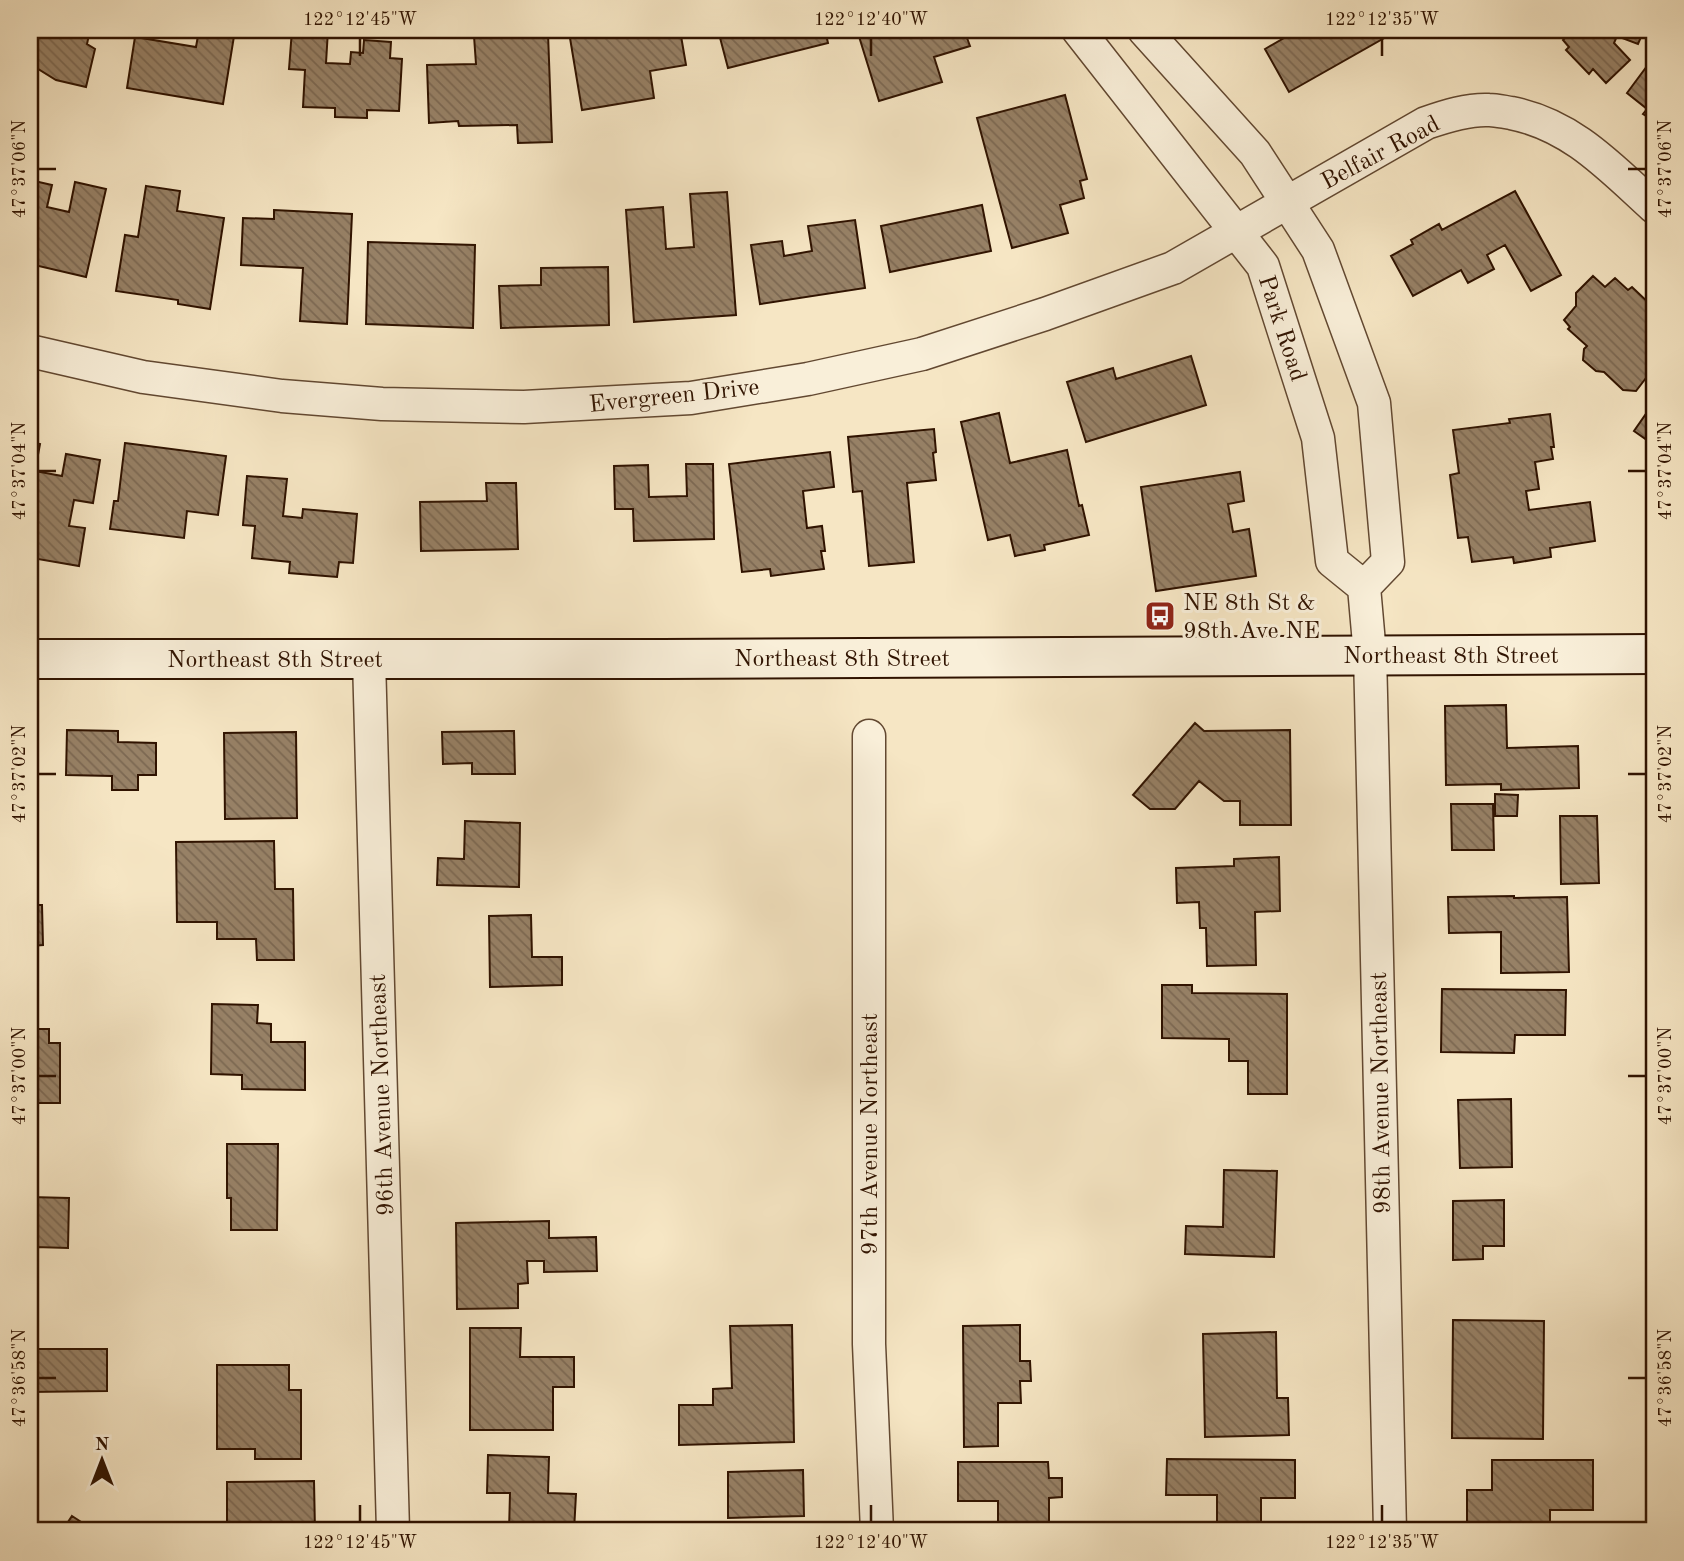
<svg xmlns="http://www.w3.org/2000/svg" width="1684" height="1561" font-family="'Old Standard TT',serif">
<defs>
<pattern id="building-back-hatch" width="6" height="6" patternUnits="userSpaceOnUse" patternTransform="scale(1.75)"><rect width="6" height="6" fill="#978166"/><path d="M-1 5l2 2M0 0l6 6M5-1l2 2" fill="none" stroke="#7c6852"/></pattern>
</defs>
<rect width="100%" height="100%" fill="#f6e6c4"/>
<filter id="stains"><feTurbulence type="fractalNoise" baseFrequency=".00286" numOctaves="4"/><feColorMatrix values="0 0 0 0 .2 0 0 0 0 .09 0 0 0 0 .02 0 0 0 .5 -.17"/></filter>
<radialGradient id="worn" r=".72"><stop offset=".6" stop-color="#630" stop-opacity="0"/><stop offset="1" stop-color="#630" stop-opacity=".3"/></radialGradient>
<path fill="url(#building-back-hatch)" stroke="#301300" stroke-width="2" d="M30 30H90L87 44 95 49 86 87 56 80 38 69 30 67Z
M199 30H235L223 104 127 88 135 37 196 47Z
M292 30H328L326 63 350 64 351 52 363 53 364 40 391 42 390 58 402 59 399 111 367 110V118L335 117V108L303 107 305 70 289 69Z
M581 30H598L599 35 631 30H680L686 65 650 71 654 98 582 110 569 32Z
M718 30H825L828 43 728 68Z
M857 30H964L970 46 934 57 942 82 879 101Z
M1298 30H1392L1393 33 1289 92 1265 49Z
M1556 30H1644L1638 44 1617 36 1614 43 1630 60 1606 83 1593 69 1589 74 1566 50 1569 47 1563 40 1566 37 1561 32Z
M548 33 552 142 518 143 517 125 459 126 458 121 429 123 427 65 476 64 474 36Z
M1653 58 1654 59V121L1643 114 1647 109 1627 93Z
M1065 95 1087 179 1080 181 1084 198 1060 205 1068 233 1012 248 977 118Z
M30 180 52 185 47 207 69 212 75 182 106 189 86 277 30 264Z
M146 186 180 191 177 211 224 218 210 309 178 304V300L116 291 125 235 138 237Z
M1515 191 1561 275 1531 291 1505 245 1487 255 1494 269 1468 283 1461 270 1413 296 1391 256 1413 244 1411 240 1439 224 1442 230Z
M727 192 736 315 634 322 626 210 663 207 666 249 694 247 690 194Z
M982 205 991 251 890 272 881 226Z
M274 210 352 214 347 324 300 321 303 268 241 265 243 218 274 219Z
M855 220 865 288 760 304 751 245 782 241 784 256 812 251 808 226Z
M368 242 475 245 473 328 366 324Z
M608 267 609 325 501 328 499 286 541 285V268Z
M1593 276 1605 287 1615 278 1628 290 1632 287 1654 308V383L1646 378 1636 391 1623 390 1604 372 1596 371 1583 360 1584 349 1587 346 1568 329 1570 327 1564 320 1576 306V293Z
M1191 356 1206 405 1086 442 1067 382 1113 368 1116 379Z
M1650 408 1654 411V445L1634 431Z
M999 413 1010 463 1067 450 1079 506 1082 505 1089 535 1044 545 1045 550 1015 556 1010 535 988 540 961 422Z
M1550 414 1554 447H1551L1553 459 1535 462 1539 489 1526 491 1529 510 1590 502 1595 541 1550 548 1551 557 1514 563 1513 557 1472 562 1468 537 1458 538 1450 475 1459 473 1453 430 1510 423 1509 419Z
M934 429 936 452 933 453 936 480 907 483 914 562 869 566 862 491 853 492 848 437Z
M30 442 40 444 35 471 62 476 66 454 100 460 93 503 74 500 69 526 85 528 79 566 32 558 37 526 30 524Z
M125 443 226 456 218 515 187 511 184 538 110 529 114 501H118Z
M830 452 834 487 803 491 807 528 822 526 825 551H821L824 569 771 576 770 569 742 572 729 464Z
M686 464H713L714 539 634 541 633 509H615L614 466 648 465 649 497 687 496Z
M1240 472 1244 501 1228 504 1233 532 1249 529 1256 576 1156 591 1141 487Z
M247 476 287 479 283 516 302 518 303 509 357 514 353 563 339 562 337 577 289 573 290 562 252 558 255 526 243 525Z
M486 483H516L518 549 421 551 420 502 487 501Z
M1506 705 1507 748 1578 746 1579 788 1501 790V784L1446 785 1445 706Z
M1195 723 1204 731 1290 730 1291 825H1240V801H1224L1199 781 1175 809H1150L1133 795Z
M67 730 118 731V742L156 743V775H138V790H112V776L66 775Z
M514 731 515 774H472V763L443 764 442 732Z
M296 732 297 818 225 819 224 733Z
M1646 737H1654V799H1647Z
M1495 794 1518 795 1517 816H1495Z
M1451 804H1493L1494 850H1452Z
M1560 816H1597L1599 883 1561 884Z
M465 821 520 823 519 887 437 885 438 858 464 859Z
M274 841 275 889H293L294 960H257L256 939H217V922H177L176 842Z
M1279 857 1280 911 1255 912 1256 965 1207 966 1206 928H1200L1199 902 1177 903 1176 868 1234 866V859Z
M1514 896V898L1567 897 1569 972 1501 973V932L1449 933 1448 897Z
M30 905H42L43 945 30 946Z
M531 915 532 957H562V985L490 987 489 916Z
M1162 985H1192V993L1287 994V1094H1248V1061H1229V1039L1162 1038Z
M1442 989 1566 990 1565 1035H1515L1514 1053 1441 1052Z
M212 1004 258 1005 257 1023 271 1024V1042H305V1090L242 1089V1075L211 1074Z
M1648 1015H1654V1067L1649 1068Z
M30 1029H49V1043H60V1103H30Z
M1511 1099 1512 1167 1460 1168 1458 1100Z
M227 1144H278L277 1230H231V1198H227Z
M1224 1170 1277 1171 1274 1257 1185 1254 1186 1226 1223 1227Z
M30 1197 69 1198 68 1248 35 1247 34 1267H30Z
M1504 1200V1246H1483V1259L1453 1260V1201Z
M549 1221V1238L596 1237 597 1271 544 1272V1261H527L528 1283 518 1284V1308L457 1309 456 1223Z
M1453 1320 1544 1321 1543 1439 1452 1438Z
M792 1325 794 1442 679 1445V1405H713V1389L732 1388 730 1326Z
M1020 1325V1361H1030L1031 1381H1020L1021 1403H998V1446L964 1447 963 1326Z
M30 1327H37V1349H107V1391L30 1392Z
M470 1328H521L520 1357H574V1387H553V1430H470Z
M1276 1332 1277 1398H1288L1289 1435 1205 1437 1203 1334Z
M217 1365H289V1390H301V1459H255V1449H217Z
M488 1455 549 1457 548 1493 576 1494 574 1531H509L510 1493H487Z
M1167 1459 1295 1460V1498H1261V1529H1217V1495H1166Z
M1492 1460H1593V1510H1550V1531H1467V1490H1492Z
M958 1462H1048L1049 1478H1062V1497L1049 1498V1531H998V1501H958Z
M803 1470 804 1516 728 1518V1472Z
M314 1481 315 1531H227V1482Z
M72 1516 95 1531H62Z"/>
<g fill="none" stroke-linecap="round" stroke-linejoin="round">
<g stroke="#624831" stroke-width="35">
<path id="minor" d="M1078 30 1263 266 1318 438 1332 561 1364 587 1370 655 1371 695 1390 1531
M1144 30 1255 153 1318 250 1374 403 1388 562 1364 587
M30 351 143 377 282 396 382 404 524 407 691 398 808 379 922 354 1045 314 1173 268 1426 123C1446 116 1468 109 1489 110 1496 110 1504 112 1511 113 1572 125 1610 167 1654 207
M369 659 393 1531
M869 736V1344L877 1531"/>
</g>
<g stroke="#301300" stroke-width="42">
<path id="secondary" d="M30 659H663L1654 654"/>
</g>
<use href="#minor" stroke="#f9efd9" stroke-width="32"/>
<use href="#secondary" stroke="#f9efd9" stroke-width="38"/>
</g>
<path fill="none" stroke="#301300" stroke-width="2.5" d="M360 38V56M871 38V56M1382 38V56M38 169H56M1628 169H1646M38 471H56M1628 471H1646M38 774H56M1628 774H1646M38 1076H56M1628 1076H1646M38 1378H56M1628 1378H1646M360 1505V1522M871 1505V1522M1382 1505V1522"/>
<defs>
<g id="bus-square" transform="scale(1.575)"><rect x="-9" y="-9" width="18" height="18" rx="4" fill="#8f2418" stroke="#f9efd9"/><path d="M-5-6H5V4H4V6H2V4H-2V6H-4V4H-5ZM-3.5-4V0h7V-4ZM-3.5 1.2v1.5H-2V1.2ZM2 1.2v1.5H3.5V1.2Z" fill="#fff"/></g>
</defs>
<g fill-rule="evenodd">
<use href="#bus-square" x="1160" y="616"/>
</g>
<g text-anchor="middle" stroke-width="6" stroke-linejoin="round" paint-order="stroke">
<g font-size="24" fill="#301300" stroke="#f9efd9">
<text transform="translate(1380 152) rotate(-28)" y="8">Belfair Road</text>
<text transform="translate(1283 328) rotate(72)" y="8">Park Road</text>
<text transform="translate(674 395) rotate(-6)" y="8">Evergreen Drive</text>
<text x="1451" y="663">Northeast 8th Street</text>
<text x="842" y="666">Northeast 8th Street</text>
<text x="275" y="667">Northeast 8th Street</text>
<text transform="translate(1380 1093) rotate(-91)" y="8">98th Avenue Northeast</text>
<text transform="translate(381 1095) rotate(-92)" y="8">96th Avenue Northeast</text>
<text transform="translate(869 1134) rotate(-90)" y="8">97th Avenue Northeast</text>
</g>
<g font-size="24" fill="#301300" stroke="#f9efd9" text-anchor="start">
<text x="1183" y="610">NE 8th St &amp;<tspan x="1183" dy="28">98th Ave NE</tspan></text>
</g>
</g>
<rect width="1684" height="1561" fill="none" stroke="#f6e6c4" stroke-width="77"/>
<g transform="translate(102 1460)" stroke="#f9efd9" stroke-width="5" paint-order="stroke">
<path d="M0-5L12 26L0 18L-12 26Z" fill="#301300"/>
<text y="-10" font-size="19" font-weight="bold" text-anchor="middle" fill="#301300">N</text>
</g>
<rect x="38" y="38" width="1608" height="1484" fill="none" stroke="#301300" stroke-width="2.5"/>
<g font-size="18" text-anchor="middle" fill="#301300">
<text x="360" y="25">122°12'45"W</text>
<text x="871" y="25">122°12'40"W</text>
<text x="1382" y="25">122°12'35"W</text>
<text transform="translate(19 169) rotate(-90)" y="6">47°37'06"N</text>
<text transform="translate(1665 169) rotate(-90)" y="6">47°37'06"N</text>
<text transform="translate(19 471) rotate(-90)" y="6">47°37'04"N</text>
<text transform="translate(1665 471) rotate(-90)" y="6">47°37'04"N</text>
<text transform="translate(19 774) rotate(-90)" y="6">47°37'02"N</text>
<text transform="translate(1665 774) rotate(-90)" y="6">47°37'02"N</text>
<text transform="translate(19 1076) rotate(-90)" y="6">47°37'00"N</text>
<text transform="translate(1665 1076) rotate(-90)" y="6">47°37'00"N</text>
<text transform="translate(19 1378) rotate(-90)" y="6">47°36'58"N</text>
<text transform="translate(1665 1378) rotate(-90)" y="6">47°36'58"N</text>
<text x="360" y="1548">122°12'45"W</text>
<text x="871" y="1548">122°12'40"W</text>
<text x="1382" y="1548">122°12'35"W</text>
</g>
<rect width="100%" height="100%" filter="url(#stains)"/>
<rect width="100%" height="100%" fill="url(#worn)"/>
</svg>
